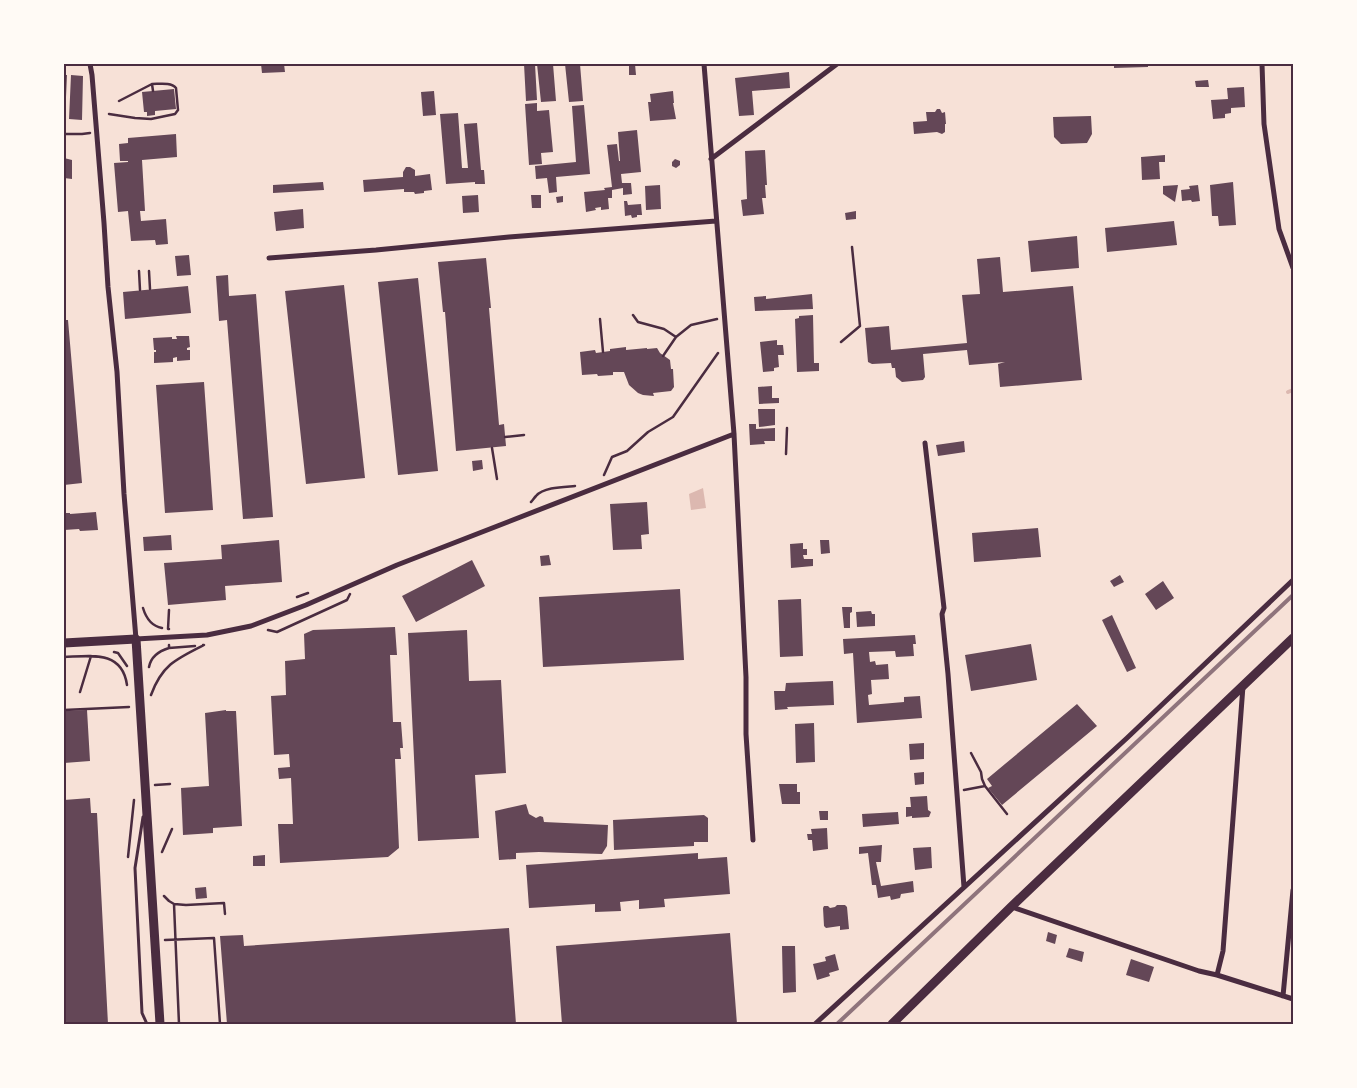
<svg xmlns="http://www.w3.org/2000/svg" width="1357" height="1088" font-family="Merriweather,serif">
<rect width="100%" height="100%" fill="#f7e1d7"/>
<path fill="#dcb8b0" d="M703 488 706 508 691 510 689 494Z"/>
<g fill="none" stroke-linecap="round" stroke-linejoin="round">
<path stroke="#dcb8b0" stroke-width="4" d="M1288 392 1293 390"/>
</g>
<path fill="#644757" d="M261 64H284L285 72 262 73Z
M524 64H535L537 100 526 101Z
M537 64H553L556 101 541 102Z
M565 64H580L583 101 569 102Z
M629 64H635L636 75H629Z
M1114 64H1148V67L1114 68Z
M789 72 790 88 752 91 754 115 739 116 735 78Z
M64 75H67L65 119H64Z
M71 75 83 76 82 120 69 119Z
M1208 80 1209 87H1196L1195 81Z
M1244 87 1245 107 1231 108V113L1225 114V118L1213 119 1211 100 1228 99 1227 88Z
M174 89 176 109 155 111V115L147 116V112H144L142 92Z
M434 91 436 115 423 116 421 92Z
M673 91 674 103H673L676 119 650 121 648 102H651L650 94Z
M537 103V111L549 110 553 152 541 153 542 164 529 165 525 104Z
M584 105 590 174 556 177 557 192 549 193 547 178 536 179 535 166 576 162 572 106Z
M937 109H940L942 113 945 112 946 124H945V132L942 134 937 132 914 134 913 122 927 121 926 112H935Z
M458 113 462 168H468L464 124 477 123 481 170H484L485 184H475V182L446 184 440 114Z
M1091 116 1092 134 1087 143 1061 144 1054 137 1053 117Z
M637 130 641 172 621 174 622 183H631L632 194 623 195V188L612 190V198H608L609 209 601 210V207L595 208 596 210 586 212 584 192 605 190 604 188 612 187 607 145 617 144 619 161H620L618 132Z
M176 134 177 157 142 160 145 211H140L141 221 166 219 168 244 156 245 155 240 131 241 128 211 118 212 114 163 128 162V161H120L119 144 128 143V138Z
M765 150 767 185H765L766 198H762L764 214 743 216 741 200 747 199 745 151Z
M1165 155V162H1159L1160 179 1142 180 1141 157Z
M64 158 72 160V179L64 178Z
M675 159 680 161V165L676 168 672 166V162Z
M406 167H410L415 170V176L430 174 432 190 424 191V193L415 194 414 192H404V189L364 192 363 180 403 177V172Z
M323 182 324 190 273 193V185Z
M1233 182 1236 225 1219 226 1218 216H1212L1210 185Z
M660 185 661 209 646 210 645 186Z
M1178 185 1175 202 1163 194V186Z
M1198 185 1200 201 1192 202 1191 200 1182 201 1181 190 1190 189 1189 186Z
M478 195 479 212 463 213 462 196Z
M531 195H541V208H532Z
M563 196V202L557 203 556 197Z
M624 201H627L628 205 641 204 642 215H637V217L632 218 631 215 625 216Z
M303 209 304 228 276 231 274 212Z
M856 211V219L846 220 845 213Z
M1174 221 1177 245 1107 252 1105 228Z
M1077 236 1079 268 1031 272 1028 241Z
M189 255 191 275 177 276 175 256Z
M1000 257 1003 292 1073 286 1082 380 1000 387 998 364 1005 362 969 365 967 350 923 354 925 377 923 380 902 382 896 377 895 368H892L891 363 872 364 868 362 865 328 889 326 891 350 967 343 962 295 980 294 977 259Z
M486 258 491 308H489L499 425 504 424 506 446 456 451 445 312H443L438 262Z
M228 275 229 296 256 294 273 517 243 519 227 320 219 321 216 276Z
M418 278 438 471 398 475 378 282Z
M344 285 365 478 306 484 285 291Z
M188 286 191 313 125 319 123 292Z
M812 294 813 309 755 311 754 297 766 296V299Z
M813 315 814 363H819V371L797 372 795 319 799 318V316Z
M64 320H68L82 483 64 485Z
M176 336H189L190 347 187 348V350H190V360L177 361V357L173 358V362L154 363V352H156V350H154L153 338 172 337V339H177Z
M777 340V345H783L784 355H778L779 367 774 368V371L763 372 760 342Z
M626 347V350L647 348V349L657 348 660 353 670 360 671 369H673L674 387 671 391 653 393 654 396 643 395 638 393 629 385 624 372H613V375L598 376 597 374 582 375 580 352 595 350 596 353 610 351V349Z
M204 382 213 510 165 513 156 385Z
M772 386V398H779V403L759 404 758 387Z
M758 409H775V425L759 427Z
M749 424H756V429L775 428V441H764L765 444 750 445Z
M964 441 965 452 938 456 936 445Z
M482 460 483 469 473 471 472 461Z
M647 502 649 534 641 535 642 549 613 550 610 504Z
M96 512 98 530 80 531 79 529 64 530V513H70V514Z
M1038 528 1041 557 974 562 972 533Z
M171 535 172 550 144 551 143 537Z
M279 540 282 582 225 586 226 600 168 605 164 563 222 559 221 545Z
M820 540H829L830 553 821 554Z
M803 543V549H807V555H803L804 559H813V566L791 568 790 544Z
M549 555 551 565 541 566 540 556Z
M472 560 485 586 416 622 402 596Z
M1120 575 1124 582 1114 587 1110 581Z
M1163 581 1174 598 1156 610 1145 594Z
M680 589 684 660 543 667 539 597Z
M801 599 803 656 780 657 778 600Z
M842 607H852V612L850 613V628H844Z
M871 611 872 614H875V626L857 627 856 612Z
M1112 615 1136 668 1127 672 1102 620Z
M395 627 397 655H390L393 722H401L403 748H400L401 759H395L399 848 388 857 280 863 278 824H293L291 778 279 779 278 768 290 767 289 754 274 755 271 696 286 695 285 661 305 659 304 634 313 630Z
M467 630 469 681 501 680 506 773 475 775 479 838 418 841 408 633Z
M915 635 916 644H913L914 656 896 657 895 651 869 652 870 662 875 661 876 665 888 664 889 679 871 680 872 694 868 695 869 705 904 702V697L920 696 922 718 857 723 853 653 844 654 843 639Z
M1031 644 1037 680 971 691 965 655Z
M833 681 834 705 787 707 788 709 775 710 774 691H785L786 683Z
M1077 704 1097 726 1002 805 988 788 992 786 987 779Z
M87 710 90 761 64 763V711Z
M226 710V711H236L242 826 213 828V833L183 835 181 788 209 786 205 713Z
M814 723 815 762 796 763 795 724Z
M924 743V759L910 760 909 744Z
M924 772V784L915 785 914 773Z
M779 784H797V792H800V804H782Z
M927 796 928 810 931 812 929 817 912 818V816L906 817V807H911L910 797Z
M90 798 91 813H97L108 1024H64V800Z
M526 804 529 814 536 818 540 816 543 817 544 822 608 825 607 846 602 854 539 852 516 853V859L499 860 495 811Z
M819 811H828V820H820Z
M898 812 899 824 863 827 862 814Z
M704 815 708 818V842H694V846L614 850 613 820Z
M827 828 828 849 813 851 812 840H808L807 834H812L811 829Z
M882 845 881 862H876L881 886 913 881 914 892 901 894 900 898 891 900 890 896 878 898 876 885H872L868 853 859 854V847Z
M931 847 932 868 915 870 913 848Z
M698 853V859L727 857 730 894 664 899 665 907 639 909V900L620 902 621 911 595 912V904L529 908 526 865Z
M265 855V866H253V856Z
M206 887 207 898 196 899 195 888Z
M837 905H845L847 907 849 929 840 930V926L826 928 824 926 823 908 824 906H828L830 908 835 907Z
M509 928 516 1024H227L220 936 243 935 244 946Z
M1048 932 1057 935 1055 944 1046 941Z
M730 933 737 1024H562L556 946Z
M782 946H795L796 992 783 993Z
M1069 948 1084 952 1082 962 1066 957Z
M835 954 839 970 829 973 830 976 817 980 813 964 826 961 825 957Z
M1131 959 1154 967 1149 982 1126 975Z"/>
<g fill="none" stroke-linecap="round" stroke-linejoin="round">
<path stroke="#4a2c40" stroke-width="2.5" d="M119 101 152 84 153 91
M109 114 135 118 151 119 175 114 178 110 176 88C171 82 160 84 152 84
M64 134H82L90 133
M139 271 140 290
M149 271 150 289
M633 315 638 322 664 329 676 337 691 325 717 319
M600 319 603 352
M841 342 860 326 852 247
M663 356 676 337
M505 437 524 435
M492 448 497 479
M786 454 787 428
M604 475 612 457 627 451 648 432 673 417 718 353
M531 502C533 500 534 498 536 496 544 487 564 487 575 486
M297 597 308 593
M143 608C146 618 151 626 162 628
M169 610 168 629H169
M268 630 277 632 347 600 350 594
M169 648 195 646
M114 652 118 653 127 666
M64 657C91 656 122 650 127 685
M149 667C151 656 159 651 169 648V645
M80 692 91 656
M151 695C162 665 176 659 204 645H203
M64 710 129 707
M971 753 981 772 982 779 985 786 1007 814
M155 785 170 784
M964 790 985 786
M162 852 172 829
M128 857 134 800
M164 896 169 901 174 904 179 1024
M174 904 186 905 224 903 225 914
M165 940 214 938 220 1024"/>
<path stroke="#4a2c40" stroke-width="3" d="M143 817 135 868 142 1013 147 1024"/>
<path stroke="#4a2c40" stroke-width="5" d="M90 64 92 75 104 223 108 287 117 372 124 494 136 639 207 635 251 626 306 605 397 565 734 434
M704 64 734 434 746 677V734L753 840
M1262 64 1264 124 1279 229 1293 268
M711 159 837 64
M269 258 376 250 509 237 716 221
M925 443 944 608 942 614 948 674 964 887
M1012 907 1199 971 1217 975 1293 999
M1217 975 1223 951 1243 686
M1283 996 1293 890
M815 1024 1127 738 1293 580"/>
<path stroke="#4a2c40" stroke-width="9" d="M64 643 136 639 160 1024
M892 1024 1011 907 1293 638"/>
<path stroke="#8f747c" stroke-width="4" d="M837 1024 1293 595"/>
</g>
<rect width="1357" height="1088" fill="none" stroke="#fffaf5" stroke-width="130"/>
<rect x="65" y="65" width="1227" height="958" fill="none" stroke="#4a2c40" stroke-width="2"/>
</svg>
